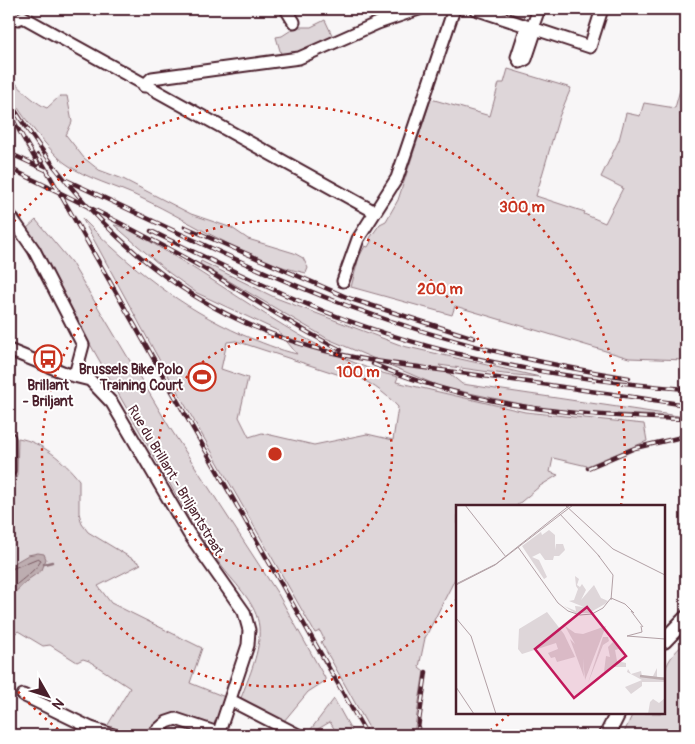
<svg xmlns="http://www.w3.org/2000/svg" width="695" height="744" font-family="Pangolin,sans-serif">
<rect width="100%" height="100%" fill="#f8f6f7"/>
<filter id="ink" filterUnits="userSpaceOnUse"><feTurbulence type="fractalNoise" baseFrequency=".02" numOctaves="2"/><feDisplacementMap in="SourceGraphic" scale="10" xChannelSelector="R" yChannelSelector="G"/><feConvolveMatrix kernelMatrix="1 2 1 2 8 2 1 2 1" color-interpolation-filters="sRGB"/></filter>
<g filter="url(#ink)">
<path fill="#ded6d9" stroke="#947a82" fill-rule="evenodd" d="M325 20 333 37 294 53 281 54 276 37 282 36 296 27H311Z
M686 68V360L629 358 455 306 452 315 351 287 359 257 365 246 368 247 372 240 370 238 380 224 386 221 398 200 431 99 490 116 499 83H504L508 69 571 88 559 117 536 196 585 212 584 214 605 223 623 188 601 177 619 140 626 113 640 116 644 103 675 108Z
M9 73C13 83 36 104 47 108L60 96H67L72 122 66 135 84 158 99 170 123 179 191 214 232 228 248 239 294 253 303 258 308 268 306 273C247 261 195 223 141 198 117 186 86 179 65 163 52 154 12 105 9 91 7 86 9 77 9 73Z
M82 218C130 267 180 307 243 335 260 342 279 350 297 354L278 331 197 293 168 272 114 225C128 226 163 250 177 258 242 297 325 361 398 377L396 382 525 412 644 424 647 441 587 466 553 458 550 472 558 475 540 486 516 506 458 507 457 575 425 638 419 667 424 671 414 733 406 735H373L321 642 324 639 320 631 315 633 156 354ZM236 341 346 377 349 372C368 382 384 391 398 407L393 440 367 434 314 445 262 433 249 437 239 417 248 378 221 369 227 342Z
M36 220 71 262 170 428 278 594 325 678V681L308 692 284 721 241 698C249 676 261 651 259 627 257 604 236 585 223 568 212 554 202 538 192 523L25 230Z
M201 261 276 298 403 346 540 377 504 374 439 365 462 384 685 417 575 412 535 407 441 387 328 339 200 264Z
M18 438C42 442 64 461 79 480V513L82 524 88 532 141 564 98 586 111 603 202 648 190 683 225 697 214 725 181 716C149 734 142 742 106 728L130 688 89 661 83 659 77 662 50 645 43 646 18 631 9 639V508L17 475Z
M686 642V735H623L633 713H664C664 678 658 666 686 642Z
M334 699 354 735H338L330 722 318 729 315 734 308 733Z"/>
<path fill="#bdadb0" stroke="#8f747b" d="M38 553 44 554 46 559 42 570 29 579 9 598V566L28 555Z"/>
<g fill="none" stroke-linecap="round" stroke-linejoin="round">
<path stroke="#785860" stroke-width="1" d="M9 570 38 558 41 560C39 568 16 584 9 591"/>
<path stroke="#8f747b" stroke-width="2.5" d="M44 564 52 562"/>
<g stroke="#4a1f2b" stroke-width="15">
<path id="minor" d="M286 9 294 22
M475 9 590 47 602 9
M11 17 18 19 23 17
M23 17 375 212
M532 28 525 32 517 57 520 62 526 59 534 35 532 28 539 9
M144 86 152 78 299 58 378 23 419 9
M9 214 34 250 83 345 76 371 70 375
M343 281 358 239 397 178 454 9
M9 350 70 375 90 380 112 403 189 534 244 612 249 630 248 645 218 735
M9 438V471
M23 695 91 728 113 735
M230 700 298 735
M152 735 167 722 176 719 218 733"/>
</g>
<g stroke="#4a1f2b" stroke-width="18">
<path id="major" d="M664 641 686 618
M607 735 618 713"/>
</g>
<use href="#minor" stroke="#fff" stroke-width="11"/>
<use href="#major" stroke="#fff" stroke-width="14"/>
<g stroke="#4a1f2b" stroke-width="4.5">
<path id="rail" d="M9 101C82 218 174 308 311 347 362 362 416 366 469 374 541 384 614 394 686 405
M12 118 38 164
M9 153 48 171
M38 155 367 735
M9 168C74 199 138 231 201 267 248 295 292 326 341 350
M66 180C159 223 252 270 348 306 439 340 533 363 629 378
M185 227 351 299 474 338
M151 231C215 262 278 294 344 319 454 360 569 380 686 389
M373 364C478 408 574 416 686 419
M588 468 635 448 686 436
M417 735 426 672"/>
</g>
<use href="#rail" stroke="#fff" stroke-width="2.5" stroke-dasharray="8" stroke-linecap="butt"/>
</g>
</g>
<g fill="none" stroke="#c8321e" stroke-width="2.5" stroke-dasharray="2.5 5">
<circle cx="275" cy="454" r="117"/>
<path d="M457 599A233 233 0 1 1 502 506"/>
<path d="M509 714A350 350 0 0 1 486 734M64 734A350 350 0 0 1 9 681M9 227A350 350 0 0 1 621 506"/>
</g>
<defs>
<g id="bus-ring" transform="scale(1.4375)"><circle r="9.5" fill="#fff" stroke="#c8321e" stroke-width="1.5"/><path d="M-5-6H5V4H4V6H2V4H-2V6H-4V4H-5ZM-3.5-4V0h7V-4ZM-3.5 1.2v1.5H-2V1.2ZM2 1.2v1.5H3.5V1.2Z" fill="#c8321e"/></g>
<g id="stadium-ring" transform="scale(1.4375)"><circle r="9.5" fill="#fff" stroke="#c8321e" stroke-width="1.5"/><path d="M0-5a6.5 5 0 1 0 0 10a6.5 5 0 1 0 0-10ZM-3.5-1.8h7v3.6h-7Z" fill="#c8321e"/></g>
</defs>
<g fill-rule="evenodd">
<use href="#bus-ring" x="48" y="359"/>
<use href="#stadium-ring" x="202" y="377"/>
</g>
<g text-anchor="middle" stroke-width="4" stroke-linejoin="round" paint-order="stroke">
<g font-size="14" font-weight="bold" fill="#4a1f2b" stroke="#fff" text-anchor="end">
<text x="183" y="374">Brussels Bike Polo<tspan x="183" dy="16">Training Court</tspan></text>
<text x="48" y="390" text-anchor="middle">Brillant<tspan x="48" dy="16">- Briljant</tspan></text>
</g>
<g font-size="14" fill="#4a1f2b" stroke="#fff">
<text transform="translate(176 480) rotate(59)" y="5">Rue du Brillant - Briljantstraat</text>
</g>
</g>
<g transform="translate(456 505)">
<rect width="209" height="209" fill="#f8f6f7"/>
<path d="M93 25 99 30V45L100 39H107L109 45 103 51H98L97 55H89L84 48 76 52 83 55 91 72 88 74 66 41 85 27 86 30ZM119 71 123 74 121 80 124 82 126 79 130 85 125 95 138 80 145 93 152 96 149 99 133 108H119L108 101 120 106 119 101 128 102 113 96 118 95 122 84 120 81ZM91 107 108 129 119 152 101 157 99 152 95 153 92 148 102 144 100 138 66 149 62 144 63 124ZM109 121 119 128 127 129 150 121 129 175 127 153 128 172 114 134 119 139ZM147 132H152L153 136 147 140 132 178ZM157 137 163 144 159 145 161 156 170 158V162H157L148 167 150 151 154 152 152 142ZM201 163V172H209V177H186V181L175 189 169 182 186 175 171 167 172 164 175 169 185 166 186 171 190 172 197 171ZM209 193V209H192L194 197 197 194 203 198Z" fill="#ded6d9"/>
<path fill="none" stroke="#bdadb0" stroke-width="2.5" d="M184 171 209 174"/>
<path fill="none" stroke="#b2a0a5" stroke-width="1" d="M9 0 50 52M109 0 157 44 209 70M103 8 144 52M62 42 102 98 112 106 124 110 136 109 147 103 155 93M142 50 157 70 155 95M0 79 40 59 114 0M0 80 39 60 117 0M155 93 169 99 178 108M175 106 187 122M0 113 15 131 40 209M185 121 186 127 171 131 209 134M0 182 18 209"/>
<path fill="#c2185b" fill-opacity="0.15" stroke="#c2185b" stroke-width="2.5" d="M131 102 170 151 118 193 79 144Z"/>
<rect width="209" height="209" fill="none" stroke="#4a1f2b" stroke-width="2.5"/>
</g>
<circle cx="275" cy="454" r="8" fill="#c8321e" stroke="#fff" stroke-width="2.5"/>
<g font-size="15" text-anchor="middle" font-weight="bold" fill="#c8321e" stroke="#fff" stroke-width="4" stroke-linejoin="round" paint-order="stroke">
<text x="522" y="212">300 m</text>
<text x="440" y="294">200 m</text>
<text x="358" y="377">100 m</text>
</g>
<rect width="695" height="744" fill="none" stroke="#fff" stroke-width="30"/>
<rect x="15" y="15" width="665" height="714" fill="none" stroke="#4a1f2b" stroke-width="2" filter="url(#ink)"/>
<g transform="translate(48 696) rotate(129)" stroke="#ffffff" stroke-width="4" paint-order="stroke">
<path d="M0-4L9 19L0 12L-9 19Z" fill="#4a1f2b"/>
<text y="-8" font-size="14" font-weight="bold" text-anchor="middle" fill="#4a1f2b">N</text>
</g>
</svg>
